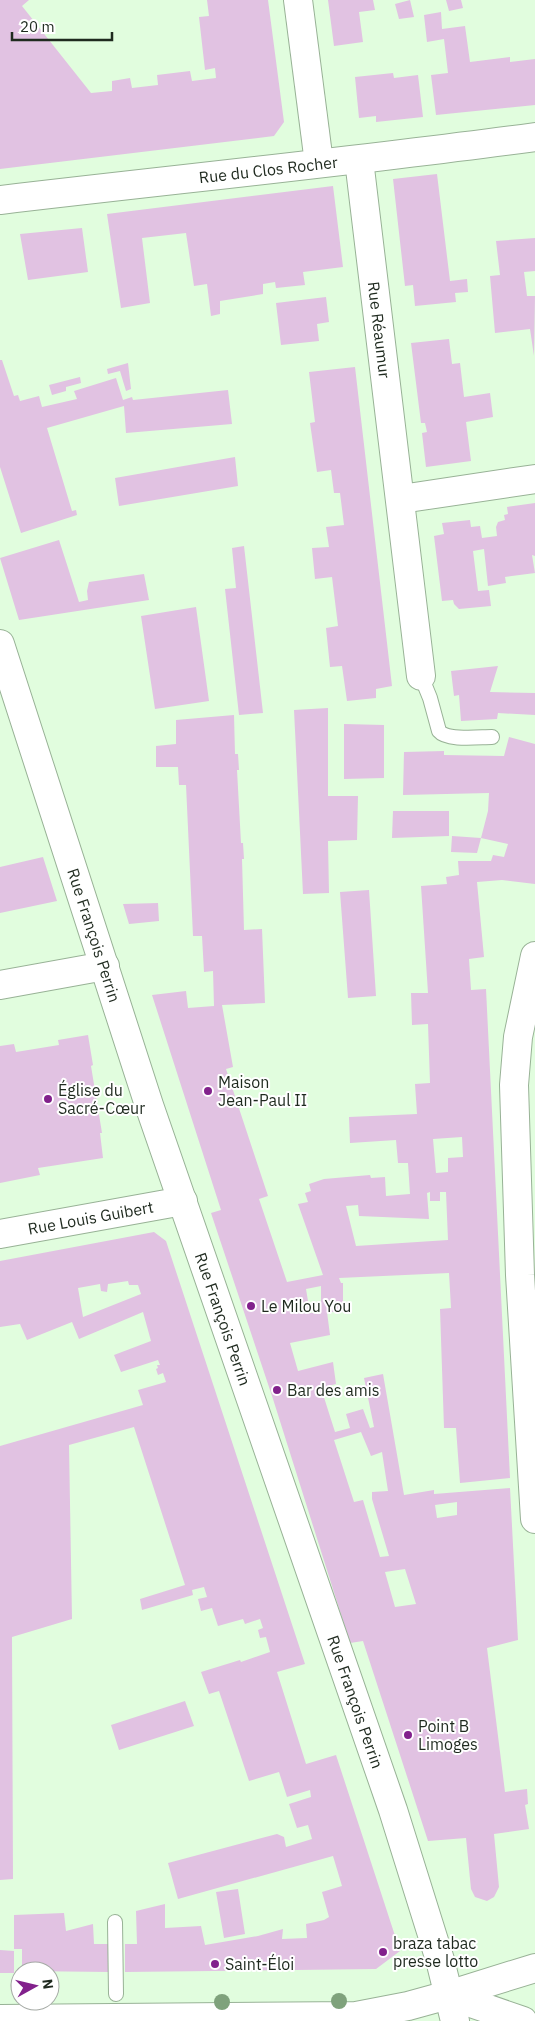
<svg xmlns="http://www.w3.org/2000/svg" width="535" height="2021" font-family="'IBM Plex Sans',sans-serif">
<rect width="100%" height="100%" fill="#e1fdde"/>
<path fill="#e1c2e2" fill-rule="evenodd" d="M0 0H29L22 6 91 93 112 91V81L130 78 132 88 158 85 157 75 190 71 192 81 216 78 215 68 205 70 199 17 209 16 207 0H268L284 122 274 136 0 169Z
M328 0H373L375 10 359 12 363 42 334 46Z
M410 0 414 17 399 19 395 4Z
M446 0H461L463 8 449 11Z
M441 12 442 29 465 26 470 62 510 57V62L535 59V105L436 115 431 75 448 73 444 39 427 42 424 15Z
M393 73 394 78 418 75 423 117 376 122V116L359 118 355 77Z
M437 174 450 281 467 279 468 292 455 293 456 302 415 306 413 285 405 286 393 179Z
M333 186 343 267 303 272 305 285 276 288 275 282 263 284V294L220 301V314L211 316 207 284 194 286 186 233 142 238 150 303 121 308 107 214Z
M82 228 88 272 28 280 20 234Z
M535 238V271L524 272 527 296H535L534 356 530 329 495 333 490 276 500 275 496 241Z
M326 297 329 322 317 324 319 341 281 345 276 303Z
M449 339 452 364 460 363 464 397 490 393 493 417 466 422 471 461 426 467 422 433 427 432 425 423H421L411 343Z
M0 360H2L14 396 18 395 20 401 39 396 42 407 77 399 74 391 116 378 123 400 132 397 133 400 228 390 232 424 126 433 124 406 47 428 72 511 76 510 77 515 21 533 0 467Z
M128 363 131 389 126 391 120 371 108 374 107 369Z
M355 367 392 686 376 689V698L347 701 342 666 330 667 326 628 338 626 332 577 315 579 312 548 329 547 326 527 344 525 340 493H334L331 470 317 472 310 423 315 422 309 372Z
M80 377 81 383 66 387V391L52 395 49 385Z
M235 457 238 486 119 506 115 478Z
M535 503V556L532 555 535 573 505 577 506 583 488 586 484 549 473 551 478 591 489 590 491 606 459 609 454 604 453 600 442 601 434 536 444 534 442 523 470 520 471 527 480 526 482 538 497 536 496 527 498 522 505 520 504 515 508 514 507 507Z
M59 540 79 602 88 600 87 591 89 582 144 574 149 600 19 620 0 558Z
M244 546 263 713 239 715 225 589 236 588 232 548Z
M196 607 209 701 155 709 141 616Z
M498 666 490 692 535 693V715L498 713 497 719 461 721 459 695 454 696 451 671Z
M328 708V796H358L357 840 328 841 329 893 303 894 294 710Z
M234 715 235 754H238L239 770H237L241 843H243L244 859H242L244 930 262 929 265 1003 222 1005 233 1067 226 1069 268 1196 259 1199 287 1282 323 1275 298 1204 308 1202 305 1193 311 1191 309 1184 324 1179 370 1175 371 1178 385 1177 386 1196 410 1194 408 1163H398L396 1140 350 1143 349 1117 417 1114 415 1084 430 1083 428 1024 412 1025 411 993H428L421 886 447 884 446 877 459 875 458 861H491L493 855 504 857 508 844 481 838 488 811 489 793 403 795 404 752 444 751V755L504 756 509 737 535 744V884L502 880 477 882 484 957 469 959 471 990 486 989 510 1478 460 1483 456 1428H444L440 1309 451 1308 449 1273 339 1278 341 1283H343V1312H327L330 1335 290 1343 298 1371 333 1362 336 1384 321 1388 335 1432 350 1428 346 1414 363 1409 370 1428 374 1427 364 1378 383 1374 404 1495 434 1490V1494L510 1488 518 1640 487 1648 505 1792 527 1789 528 1804 525 1805 529 1829 494 1834 499 1887 494 1897 487 1901 475 1897 471 1889 466 1838 428 1841 363 1641 350 1643 273 1399 211 1213 221 1210 152 995 186 991 188 1008 214 1006 213 971 204 972 202 936H193L186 785H179L178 767H156V746L176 744V720ZM462 1137 463 1157 448 1158V1172L436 1173 433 1139ZM430 1192V1201H440V1192H446L448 1240 356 1246 346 1206 358 1205 359 1216 429 1219 427 1193ZM321 1286V1312L310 1313 306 1289ZM361 1432 371 1456 382 1452 388 1491 372 1492V1499L389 1556 380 1557 363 1500 354 1502 334 1440ZM457 1502V1515L437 1518 435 1505ZM405 1569 416 1604 395 1607 385 1572Z
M344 724 384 725V778L344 779Z
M393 811H449V836L392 838Z
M452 836 481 838 477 853 451 852Z
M43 857 57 901 0 913V867Z
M369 890 376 996 348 998 340 892Z
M158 903 159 921 129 924 123 904Z
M88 1035 93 1065 91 1066 102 1133H100L103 1158 38 1168 40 1175 0 1183V1046L14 1044 16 1052 59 1045 58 1040Z
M154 1232 166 1241 305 1664 277 1672 306 1764 336 1755 400 1951 376 1969 125 1972V1944H137L136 1911 165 1904V1928L201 1926 205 1945 258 1936 283 1929 282 1939 307 1938 306 1924 324 1920 329 1917 322 1892 342 1886 333 1856 178 1899 168 1863 277 1834 284 1837 286 1847 312 1839 308 1825 297 1828 289 1804 311 1797 310 1790 287 1797 279 1772 249 1781 219 1691 209 1694 201 1672 240 1660 241 1662 270 1652 266 1637 260 1638 258 1630 263 1628 260 1619 245 1624 243 1619 218 1626 212 1608 201 1611 198 1599 207 1597 204 1587 192 1590 193 1595 142 1610 140 1599 185 1585 134 1427 69 1445 72 1619 12 1637 13 1879 0 1880V1446L143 1405 138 1390 166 1382 163 1373 158 1375 156 1369 158 1368 157 1365H160L158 1360 121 1372 114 1355 151 1341 143 1312 79 1339 72 1322 27 1340 20 1324 0 1327V1261ZM128 1281 129 1285H138L141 1294 83 1317 78 1288 100 1284 101 1291 107 1292 108 1284Z
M185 1701 194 1726 119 1750 111 1725Z
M238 1889 245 1934 224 1938 216 1892Z
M64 1913 66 1931 93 1924 94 1944H110V1972L22 1971V1949H14V1915Z
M0 1950 14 1951V1973H0Z"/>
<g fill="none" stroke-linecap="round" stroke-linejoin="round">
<g stroke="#98b296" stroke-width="16">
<path id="lane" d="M421 676 430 698 439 731C447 741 479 737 492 737
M115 1922 116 1994"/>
</g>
<g stroke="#98b296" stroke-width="30">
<g id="street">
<path d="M298 0 319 163"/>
<path id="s1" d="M359 160 421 676"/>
<path id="s2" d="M0 200C178 179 357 161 535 137"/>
<path d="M401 499 535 479"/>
<path d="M0 985 105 966"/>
<path id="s3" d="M0 1234 183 1201"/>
<path d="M0 2019 356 2016 408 2006 448 1995"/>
</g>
</g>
<g stroke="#98b296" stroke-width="30">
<g id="secondary">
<path id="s4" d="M0 644 149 1105 393 1810 440 1960 455 2021"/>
<path d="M535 956 518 1037 514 1085 520 1275 535 1519"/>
<path d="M448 1995 535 1968"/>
<path d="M448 1995 523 2021"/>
</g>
</g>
<use href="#lane" stroke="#fff" stroke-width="14"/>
<use href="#street" stroke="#fff" stroke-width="28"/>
<use href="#secondary" stroke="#fff" stroke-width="28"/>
</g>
<g fill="#7fa27c">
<circle cx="339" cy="2001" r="8"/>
<circle cx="222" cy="2002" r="8"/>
</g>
<g fill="#82218c" stroke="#fff" stroke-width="2">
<circle cx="208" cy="1091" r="5"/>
<circle cx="48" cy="1099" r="5"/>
<circle cx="251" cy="1306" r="5"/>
<circle cx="277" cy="1390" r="5"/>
<circle cx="408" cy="1735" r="5"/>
<circle cx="383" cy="1952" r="5"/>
<circle cx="215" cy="1964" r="5"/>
</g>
<g text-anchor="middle" stroke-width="4" stroke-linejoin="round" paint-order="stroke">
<g font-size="16" fill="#1f2a1f" stroke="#fff">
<text dy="6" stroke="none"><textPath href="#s2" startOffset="270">Rue du Clos Rocher</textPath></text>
<text dy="6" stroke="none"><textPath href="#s1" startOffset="171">Rue Réaumur</textPath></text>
<text dy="6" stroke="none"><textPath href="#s4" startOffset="306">Rue François Perrin</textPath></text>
<text dy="6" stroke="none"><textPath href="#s3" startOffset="92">Rue Louis Guibert</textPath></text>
<text dy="6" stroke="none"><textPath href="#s4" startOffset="711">Rue François Perrin</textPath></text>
<text dy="6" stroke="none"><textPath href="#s4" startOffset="1116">Rue François Perrin</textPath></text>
</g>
<g font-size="16" fill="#1f2a1f" stroke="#fff" text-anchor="start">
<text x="218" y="1088">Maison<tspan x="218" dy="18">Jean-Paul II</tspan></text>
<text x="58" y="1096">Église du<tspan x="58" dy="18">Sacré-Cœur</tspan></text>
<text x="261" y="1312">Le Milou You</text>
<text x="287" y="1396">Bar des amis</text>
<text x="418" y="1732">Point B<tspan x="418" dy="18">Limoges</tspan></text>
<text x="393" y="1949">braza tabac<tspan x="393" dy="18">presse lotto</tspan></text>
<text x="225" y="1970">Saint-Éloi</text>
</g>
</g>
<g transform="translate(35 1986) rotate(82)"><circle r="24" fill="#ffffff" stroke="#a5aaa5"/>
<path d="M0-4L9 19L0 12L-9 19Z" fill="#82218c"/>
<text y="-8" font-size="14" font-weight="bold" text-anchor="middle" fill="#1f2a1f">N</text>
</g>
<path d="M12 32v8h100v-8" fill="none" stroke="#1f2a1f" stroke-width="2.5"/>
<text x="20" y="32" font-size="15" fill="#1f2a1f" stroke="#ffffff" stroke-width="4" paint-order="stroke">20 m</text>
</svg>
